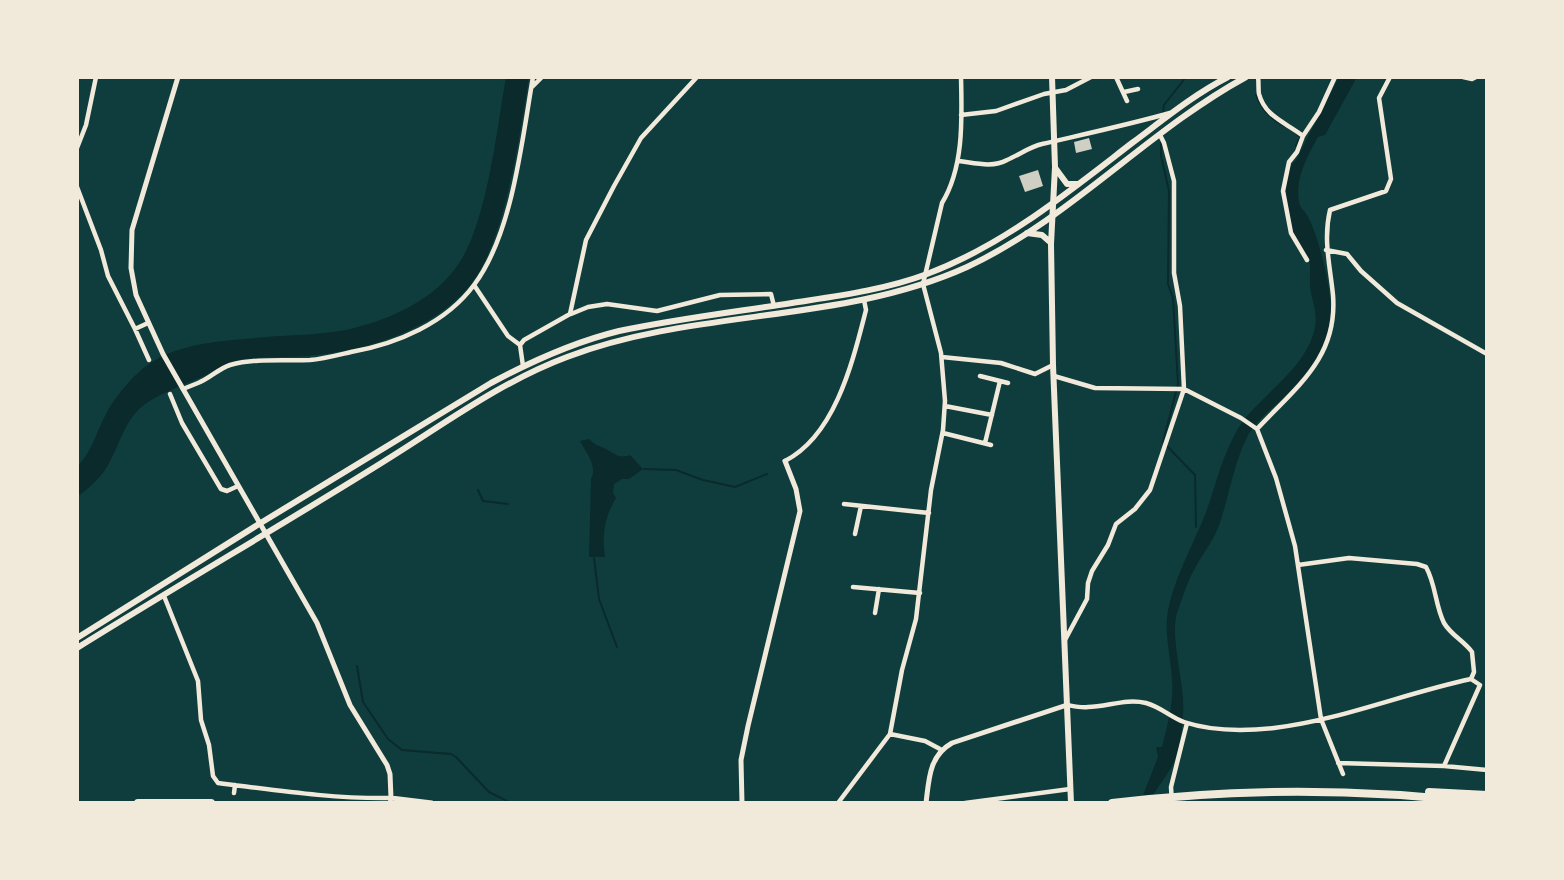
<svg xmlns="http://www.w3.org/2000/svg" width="1564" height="880" font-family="Raleway,sans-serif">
<rect width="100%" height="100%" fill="#0f3d3e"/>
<path fill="#0a2a2b" d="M506 77H529C520 133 505 247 467 289 432 328 376 347 325 354 298 358 272 356 245 359 228 361 217 370 202 377 185 384 169 390 153 399 125 414 122 441 107 467 100 478 88 489 77 497V467C93 450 96 432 107 412 116 396 133 375 149 364 183 341 227 341 266 337 291 335 315 335 340 331 387 322 438 300 463 257 488 212 497 128 506 77Z
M1339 77H1357L1325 135 1318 137C1307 157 1295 178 1299 202 1300 208 1304 210 1307 215 1319 236 1335 299 1330 323 1323 355 1303 380 1279 402 1267 413 1254 423 1247 437 1232 468 1229 499 1218 528 1212 543 1201 556 1194 570 1187 582 1183 597 1178 610 1168 635 1186 685 1183 715 1182 734 1179 756 1169 771 1161 784 1156 788 1150 803H1140L1158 757 1156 747H1162L1163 743C1168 723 1174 701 1172 680 1171 659 1165 637 1167 617 1172 583 1189 553 1202 522 1212 499 1217 474 1227 451 1232 439 1239 425 1248 415 1271 388 1308 364 1315 327 1318 311 1311 300 1310 285 1309 276 1312 266 1308 258 1306 254 1302 250 1299 245 1289 225 1276 177 1296 160Z
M589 439C595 445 599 446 606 449 616 454 617 459 630 455L643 469 629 479H622L614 484 613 493 616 498C604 518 602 535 605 557H589L591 479C598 466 586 453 580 441Z"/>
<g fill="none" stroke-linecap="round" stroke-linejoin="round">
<path stroke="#0a2a2b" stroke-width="2" d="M1256 95C1262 110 1270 118 1284 126
M1163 113 1164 105 1186 77
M1295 132 1300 137 1296 146
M1161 139V156L1169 191 1168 284 1173 298 1178 384 1163 442 1195 475 1196 527
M644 469 676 470 703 480 735 487 767 474
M478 490 483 501 508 504
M594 558 599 599 617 647
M357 666 363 702 388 739 402 750 451 754 456 757 489 792 511 803"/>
</g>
<path fill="#cfcfc3" d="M1089 138 1092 149 1076 153 1074 142Z
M1038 170 1043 186 1025 192 1019 176Z"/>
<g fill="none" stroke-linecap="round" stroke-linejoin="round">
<path stroke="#f1e9da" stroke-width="4.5" d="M1116 77 1127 101
M1258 77C1259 83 1258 89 1259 94 1265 117 1287 123 1303 136L1297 152 1289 162 1283 191 1291 233 1307 260
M1463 77 1472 79 1476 77
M532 87 542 77
M1124 92 1138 89
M961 115 996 111 1044 94 1066 90 1091 77
M1303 136 1319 112 1335 77
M77 148 86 125 96 77
M959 161C975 163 993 168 1007 160 1019 155 1029 147 1042 144 1085 134 1127 125 1170 113
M77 187 101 250 108 276 135 329 148 323
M1326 250 1347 254 1361 271 1397 303 1487 354
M474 285 508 336 520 345
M571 314 588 307 607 304 657 311 720 295 771 294 774 306
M135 329 149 360
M942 357 1001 363 1035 374 1053 365
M523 366 520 345 524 340 570 314 586 240 614 186 641 138 697 77
M980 376 1008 383
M1054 376 1095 388 1184 389 1241 418 1257 429 1276 478 1295 546 1321 719 1343 774
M183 389C188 387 193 385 198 383 209 379 218 369 230 365 255 358 284 361 310 360 323 359 338 355 351 352 397 344 446 323 474 285 513 233 522 139 533 77
M170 394 182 423 221 489 227 491 238 486
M945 406 992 415
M1257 429C1296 387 1338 358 1333 295 1330 265 1323 240 1330 210L1386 191 1391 179 1379 98 1390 77
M943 433 991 445
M985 443 1000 381
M785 461C836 435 853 360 866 310L864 300
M844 504 929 513
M855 534 861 506
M1298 565 1349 558 1417 564 1426 567C1436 585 1435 605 1444 623 1451 635 1464 641 1472 652L1474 672 1471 679
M853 587 920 593
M164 596 198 681 201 720 209 745 213 776 218 783C275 790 332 799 391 798L390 803
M875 613 879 589
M1065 640 1087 599 1088 583 1092 571 1108 545 1116 524 1135 509 1150 490 1184 389 1180 306 1174 273V181L1164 143 1160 135
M1067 705C1073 706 1081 708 1088 707 1107 707 1126 698 1146 703 1161 707 1170 717 1184 722 1211 731 1246 731 1274 728 1341 720 1405 693 1471 679L1480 685 1444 766
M890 734 925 741 940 749
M1338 763 1444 766 1487 770
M234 793 235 785
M838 803 890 734 902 670 916 619 931 490 943 430 945 401 941 353 923 284 942 203C964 167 962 119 961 77
M965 803 1070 789
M1172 803 1171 787 1187 723"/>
<path stroke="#f1e9da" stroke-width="5" d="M178 77 132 230 131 268 136 295 163 354 317 623 350 705 387 765 390 774 391 798 432 803
M742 803 741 760 748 726 800 511 796 489 785 461
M926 803C929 779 929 756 952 743L1067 705"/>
<path stroke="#f1e9da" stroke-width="6" d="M1052 77 1055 167 1051 244 1053 365 1071 803
M1056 169 1067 184H1078
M1027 233 1042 235 1050 242"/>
<path stroke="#f1e9da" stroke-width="6" d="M77 638 259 524 491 383C532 361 574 342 619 331 676 319 734 312 792 303 837 296 884 290 927 274 1004 245 1067 193 1132 143 1163 120 1193 95 1228 77
M77 648C178 585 282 525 383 462 443 425 500 382 567 357 696 308 841 324 967 267 1070 219 1147 131 1246 77"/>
<path stroke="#f1e9da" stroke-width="8" d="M1429 792 1487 795
M138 803H211
M1112 803C1235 788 1361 788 1484 803"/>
</g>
<rect width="1564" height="880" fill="none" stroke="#f1e9da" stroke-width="158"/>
</svg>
